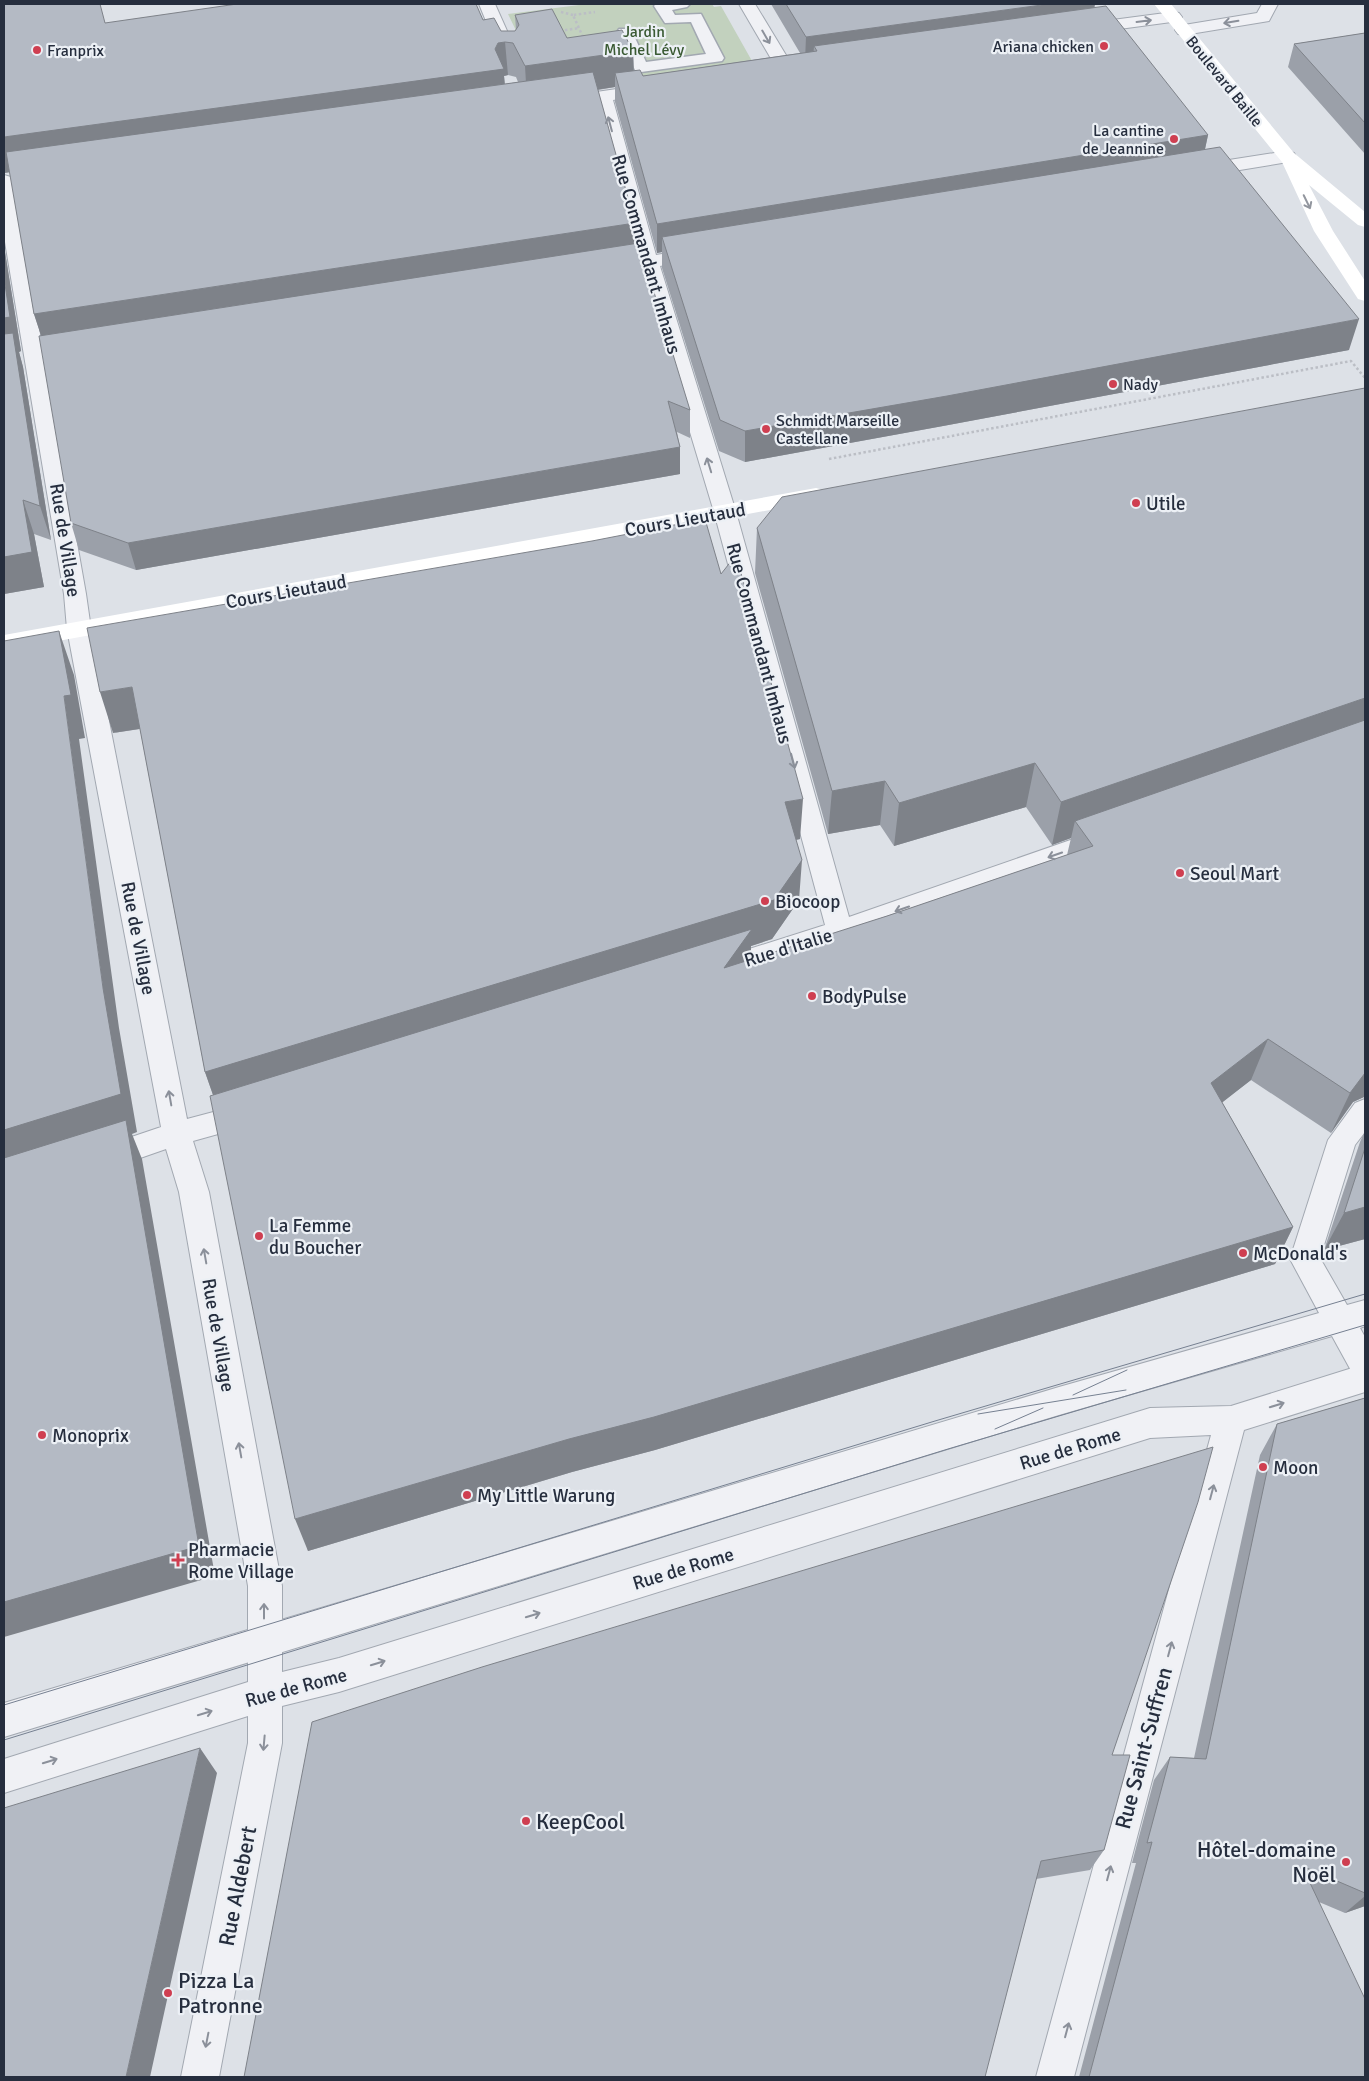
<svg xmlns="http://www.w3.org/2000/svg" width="1369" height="2081" font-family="Signika,sans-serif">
<rect width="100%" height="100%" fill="#dde1e7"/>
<path fill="#c2d1be" d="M587 4H712L714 7 721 6 752 61 630 78 524 47 508 14Z"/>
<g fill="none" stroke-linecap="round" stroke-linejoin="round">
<g stroke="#a2a8b1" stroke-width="3">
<path id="service" d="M656 4H690L687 7 672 10 675 15 701 14 724 58 722 61 641 72 635 70 617 32 619 29H631L646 62 706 54 691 22 665 23 654 6Z"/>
</g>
<g stroke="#a2a8b1" stroke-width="2">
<path id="pedestrian" d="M479 4H495L517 53 514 57H502L499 53Z
M1365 1099V1132L1355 1145 1320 1258 1347 1305 1365 1300V1326L1360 1328 1365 1337V1380L1354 1376 1332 1336 1059 1415 4 1737V1703L1059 1387 1319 1313 1290 1259 1328 1140 1355 1103Z"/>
</g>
<g stroke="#a2a8b1" stroke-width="2">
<path id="minor" d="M739 4H755L795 70 792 74H780Z
M1262 4H1278L1269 21 1184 35 1178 34 1175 30 1178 26 1184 25 1257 13Z
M1173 12 1179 13 1182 17 1179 21 1082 34 1076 33 1073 29 1076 25 1082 24Z
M651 84 657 85 660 89 657 93 613 100 656 255 698 248 705 250 708 254 705 258 660 266 736 512 849 917 1102 829 1111 832 1115 839 1111 846 849 938 714 981 705 977 701 970 705 963 825 925 714 512 641 269 607 274 600 272 597 268 600 264 638 257 596 102 562 107 556 106 553 102 556 98 562 97Z
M1287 151 1294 153 1296 157 1294 161 1197 177 1190 175 1188 171 1190 167 1197 165Z
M4 175 11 177 13 181 86 594 91 629 187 1119 251 1102 261 1106 265 1114 261 1122 193 1141 209 1192 282 1586V1672L339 1658 1150 1408 1231 1406 1365 1364V1392L1244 1430 1074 2077H1036L1211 1435 1150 1438 339 1692 282 1706V1743L219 2077H181L248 1743V1716L4 1793V1759L248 1682V1586L179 1192 166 1149 103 1171 93 1168 89 1159 93 1150 161 1127 67 629 64 594 4 236Z"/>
</g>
<path stroke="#bbbec5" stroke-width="2.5" stroke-dasharray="2.5 2.5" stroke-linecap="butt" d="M561 12 573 15
M560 31 579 28
M583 37 573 15 595 12
M829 459 1351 361 1365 378"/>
<use href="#service" fill="#f0f1f5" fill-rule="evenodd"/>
<use href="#pedestrian" fill="#f0f1f5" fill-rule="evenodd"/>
<use href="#minor" fill="#f0f1f5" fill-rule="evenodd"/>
<path fill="#fff" fill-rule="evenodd" d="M1154 4H1171L1294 153 1365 212V227L1358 225 1309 185 1333 231 1365 281V301L1358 299 1314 231 1282 162Z
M816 488 824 490 827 495 824 500 4 651V635Z"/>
<path stroke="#768091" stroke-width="1" d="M1073 1395 1127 1370
M978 1414 1126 1390
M995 1429 1043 1408
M4 1705 935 1421 1365 1294
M4 1740 948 1449 1365 1325"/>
</g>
<path fill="#9ba0a9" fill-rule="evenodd" d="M771 4H1095L1094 8 1208 135 1205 149 1349 350 943 426 745 462 719 451 662 268V252L657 253 615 102V87L598 90 635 244 690 410V438L677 432 680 447V474L136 570 79 550 71 523 41 335 34 314 10 172 4 173 105 23 483 20 501 31H515L516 30 515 15 567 38 633 51 634 71 643 76 800 53ZM508 75 516 77 518 82 505 84 504 76Z
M1365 33V154L1288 67 1294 44Z
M4 246 21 351 19 352 23 367 51 540 34 534 44 587 4 594Z
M1365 388V1098L1364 1097 1353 1102 1331 1133 1251 1080 1222 1102 1293 1227 1275 1264 655 1450 572 1472 308 1551 213 1095 205 1072 140 729 113 733 721 574 800 839 796 840 799 900 772 939 751 946V960L887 916 1067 855 1071 838 1052 845 1026 807 894 846 880 825 828 834 755 573 757 528Z
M1365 1131V1239L1324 1250 1360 1142Z
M1365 1398V1906L1345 1913 1319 1902 1365 2077H1079L1136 1863H1132L1154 1780 1170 1757 1194 1758 1260 1455 1277 1424Z
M1112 1755 1104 1850 1090 1870 1036 1879 244 2077Z"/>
<path fill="#7e8289" d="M1049 4H1095L1092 21 814 46 813 60 805 61 806 37Z
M505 42 508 75 504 76 506 102 4 173V137L495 49 498 43Z
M633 51 634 85 615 73V87L527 100 525 66Z
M1208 135 1202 163 662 237V252L657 253V224Z
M635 223 636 256 45 348 34 314Z
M4 246 21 351 19 352 23 367 51 540 40 506 4 355Z
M1359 319 1349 350 943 426 745 462V431Z
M680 447V474L136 570 128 543Z
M23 500 34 534 44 587 4 594V557Z
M59 631 74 675 85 738 79 739 119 1028 137 1132 132 1134 142 1159 215 1576 4 1637V1130L103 988 64 696Z
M132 687 145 728 113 733 100 692Z
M1365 698V734L1075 821 1071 838 1052 845 1061 802Z
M1035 763 1026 807 894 846 899 803Z
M885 781 880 825 828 834 832 791Z
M803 799 800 839 783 842 785 802Z
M802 860 799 900 772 939 751 946 750 971 218 1109 205 1072Z
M1268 1039 1251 1080 1196 1123 1211 1083Z
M1365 1073V1095L1364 1097 1353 1102 1331 1133 1350 1093Z
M1365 1207V1239L1324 1250 1344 1213Z
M1293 1227 1275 1264 655 1450 572 1472 308 1551 295 1519Z
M200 1748 217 1773 150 2077H126Z
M1365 1896V1906L1345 1913Z"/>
<path fill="#b4bac4" stroke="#7e8289" d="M4 4H100L105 23 237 4H476L483 20 494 18 501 31H515L519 25 515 15 552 9 567 38 622 30 633 51 525 66 513 43 505 42 498 43 495 49 504 69 4 137Z
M786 4H1049L806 37Z
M1106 6 1208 135 657 224 615 73 640 70 643 76 817 51 814 46Z
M1365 33V123L1294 44Z
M593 72 635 223 34 314 6 152Z
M1220 147 1359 319 947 396 745 431 720 420 662 237Z
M639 243 690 410 668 401 680 447 128 543 71 523 39 336Z
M4 278 10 317 4 318Z
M13 333 40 506 23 500 32 552 4 557V334Z
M1365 388V698L1061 802 1035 763 899 803 885 781 832 791 757 528 782 497Z
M705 519 721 574 736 555 803 799 785 802 802 860 774 900 205 1072 132 687 100 692 87 628 592 541Z
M59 631 71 695 64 696 103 988 121 1094 4 1130V641Z
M1365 720V1073L1350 1093 1268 1039 1211 1083 1293 1227 654 1417 569 1439 295 1519 210 1096 752 929 724 968 887 916 1093 846 1075 821Z
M126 1120 199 1546 4 1602V1158Z
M1365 1148V1207L1344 1213Z
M1365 1398V1893L1302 1866 1365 1999V2077H1089L1152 1842 1147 1843 1170 1757 1206 1759 1277 1424Z
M1213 1447 1198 1502 1112 1755H1130L1104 1850 1041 1861 985 2077H244L312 1722 482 1667Z
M200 1748 126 2077H4V1808Z"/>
<defs><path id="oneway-shaft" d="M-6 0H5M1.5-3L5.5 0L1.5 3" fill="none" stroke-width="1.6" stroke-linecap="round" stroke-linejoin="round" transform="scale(1.25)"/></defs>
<g stroke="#8b909a">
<use href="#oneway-shaft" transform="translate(1144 21) rotate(-7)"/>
<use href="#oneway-shaft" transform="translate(1231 22) rotate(171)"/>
<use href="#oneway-shaft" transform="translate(766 37) rotate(60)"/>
<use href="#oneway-shaft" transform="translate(610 124) rotate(-105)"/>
<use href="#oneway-shaft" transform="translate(709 465) rotate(-107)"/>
<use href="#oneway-shaft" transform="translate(793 761) rotate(75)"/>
<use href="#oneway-shaft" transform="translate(1055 855) rotate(161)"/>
<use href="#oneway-shaft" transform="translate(902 909) rotate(161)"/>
<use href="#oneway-shaft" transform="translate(170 1098) rotate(-100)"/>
<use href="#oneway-shaft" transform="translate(205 1256) rotate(-100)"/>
<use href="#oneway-shaft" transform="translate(1277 1405) rotate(-17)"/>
<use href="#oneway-shaft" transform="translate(240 1450) rotate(-100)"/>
<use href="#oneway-shaft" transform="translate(1212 1492) rotate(-75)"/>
<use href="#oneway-shaft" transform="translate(264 1611) rotate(-90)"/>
<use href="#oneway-shaft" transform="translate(533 1615) rotate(-17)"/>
<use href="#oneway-shaft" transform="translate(1170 1649) rotate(-75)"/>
<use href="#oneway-shaft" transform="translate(378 1663) rotate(-17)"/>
<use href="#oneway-shaft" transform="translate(205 1713) rotate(-17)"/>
<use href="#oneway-shaft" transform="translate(264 1743) rotate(95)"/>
<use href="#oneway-shaft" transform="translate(50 1761) rotate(-17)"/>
<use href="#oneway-shaft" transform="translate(1109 1873) rotate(-75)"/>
<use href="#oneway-shaft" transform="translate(1067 2030) rotate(-75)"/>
<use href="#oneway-shaft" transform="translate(207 2040) rotate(101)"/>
</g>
<use stroke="#92969e" href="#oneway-shaft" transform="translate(1307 202) rotate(64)"/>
<g fill="#cf3f51" stroke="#ecf0f5" stroke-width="2">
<circle cx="1104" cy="46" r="5"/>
<circle cx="37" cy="50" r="5"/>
<circle cx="1174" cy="139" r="5"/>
<circle cx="1113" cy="384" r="5"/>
<circle cx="766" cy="429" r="5"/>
<circle cx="1136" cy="503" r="5"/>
<circle cx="1180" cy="873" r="5"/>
<circle cx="765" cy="901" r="5"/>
<circle cx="812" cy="996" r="5"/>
<circle cx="259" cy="1236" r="5"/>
<circle cx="1243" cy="1253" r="5"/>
<circle cx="42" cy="1435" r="5"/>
<circle cx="1263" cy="1467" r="5"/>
<circle cx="467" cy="1495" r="5"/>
<path d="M175.5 1552.5h5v5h5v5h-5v5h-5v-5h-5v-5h5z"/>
<circle cx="526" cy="1821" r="5"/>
<circle cx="1346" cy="1862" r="5"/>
<circle cx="168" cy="1993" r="5"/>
</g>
<g text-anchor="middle" stroke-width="4.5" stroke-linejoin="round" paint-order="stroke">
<g font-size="16" fill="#3a5a33" stroke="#ecf0f5">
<text x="644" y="37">Jardin<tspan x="644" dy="18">Michel Lévy</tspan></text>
</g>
<g font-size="16" fill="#262e3e" stroke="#ecf0f5" text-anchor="start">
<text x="1094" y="52" text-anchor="end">Ariana chicken</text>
<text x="47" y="56">Franprix</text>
<text x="1164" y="136" text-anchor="end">La cantine<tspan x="1164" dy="18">de Jeannine</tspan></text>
<text x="1123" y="390">Nady</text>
<text x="776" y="426">Schmidt Marseille<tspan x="776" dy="18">Castellane</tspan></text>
</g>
<g font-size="16" fill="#262e3e" stroke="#ecf0f5">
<text transform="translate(1225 81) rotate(51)" y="6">Boulevard Baille</text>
</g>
<g font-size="19" fill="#262e3e" stroke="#ecf0f5">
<text transform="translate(647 254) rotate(74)" y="7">Rue Commandant Imhaus</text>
<text transform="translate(685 519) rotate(-10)" y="7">Cours Lieutaud</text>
<text transform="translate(66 540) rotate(81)" y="7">Rue de Village</text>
<text transform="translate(286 591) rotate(-10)" y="7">Cours Lieutaud</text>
<text transform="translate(760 643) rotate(75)" y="7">Rue Commandant Imhaus</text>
<text transform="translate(139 938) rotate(79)" y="7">Rue de Village</text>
<text transform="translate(788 947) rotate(-17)" y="7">Rue d'Italie</text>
<text transform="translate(219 1335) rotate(80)" y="7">Rue de Village</text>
<text transform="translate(1070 1448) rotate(-17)" y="7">Rue de Rome</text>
<text transform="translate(683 1568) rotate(-17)" y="7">Rue de Rome</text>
<text transform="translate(296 1687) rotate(-15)" y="7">Rue de Rome</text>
</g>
<g font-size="19" fill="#262e3e" stroke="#ecf0f5" text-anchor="start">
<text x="1146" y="510">Utile</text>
<text x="1190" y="880">Seoul Mart</text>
<text x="775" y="908">Biocoop</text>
<text x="822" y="1003">BodyPulse</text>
<text x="269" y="1232">La Femme<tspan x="269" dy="22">du Boucher</tspan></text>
<text x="1253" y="1260">McDonald's</text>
<text x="52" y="1442">Monoprix</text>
<text x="1273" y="1474">Moon</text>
<text x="477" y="1502">My Little Warung</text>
<text x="188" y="1556">Pharmacie<tspan x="188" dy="22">Rome Village</tspan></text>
</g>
<g font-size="22" fill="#262e3e" stroke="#ecf0f5">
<text transform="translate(1143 1748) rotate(-75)" y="8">Rue Saint-Suffren</text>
<text transform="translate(237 1886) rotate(-79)" y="8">Rue Aldebert</text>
</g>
<g font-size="22" fill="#262e3e" stroke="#ecf0f5" text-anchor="start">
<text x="536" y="1829">KeepCool</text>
<text x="1336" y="1857" text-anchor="end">Hôtel-domaine<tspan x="1336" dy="25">Noël</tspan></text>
<text x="178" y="1988">Pizza La<tspan x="178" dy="25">Patronne</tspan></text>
</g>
</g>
<rect width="1369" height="2081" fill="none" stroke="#262e3e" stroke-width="10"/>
</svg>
